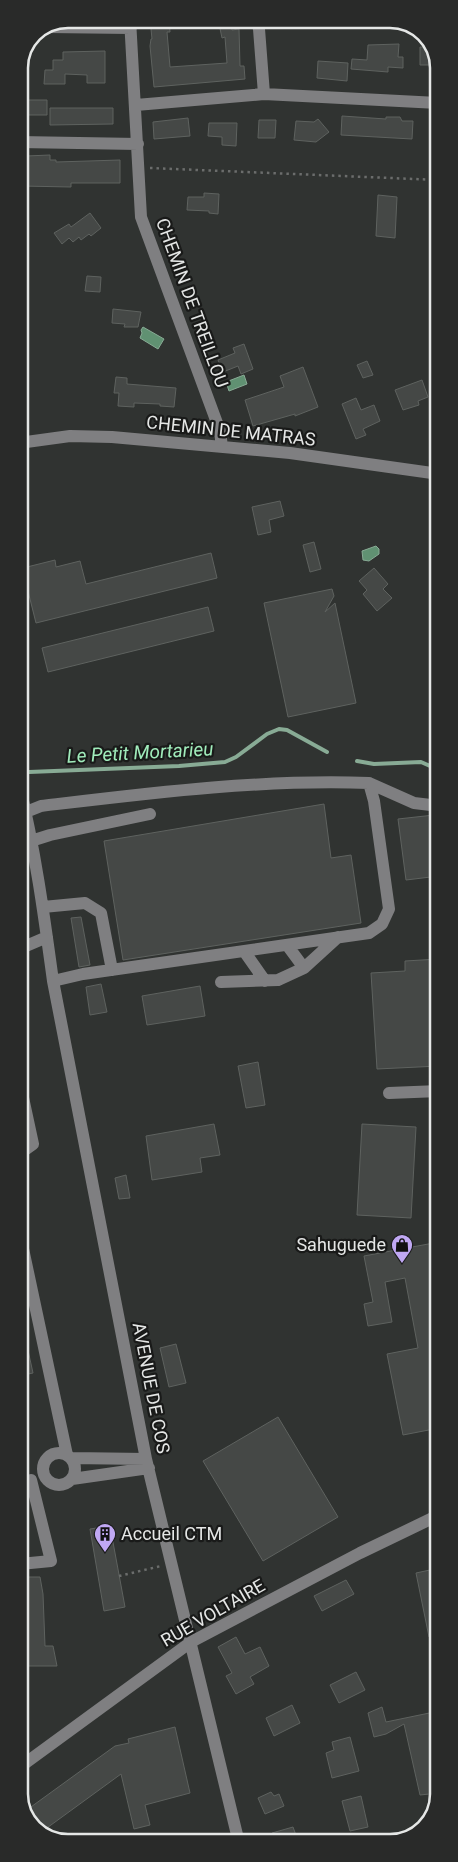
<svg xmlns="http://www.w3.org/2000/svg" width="458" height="1862" font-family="Roboto,sans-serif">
<rect width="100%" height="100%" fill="#303331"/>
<path fill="#609172" stroke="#88ab95" d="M143 327 164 339 158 349 140 338 142 333 141 330Z
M244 375 247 384 229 391 226 382Z
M376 546 379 549V554L369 561 363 560 362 551Z"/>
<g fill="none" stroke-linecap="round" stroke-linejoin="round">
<path stroke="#88ab95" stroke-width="4" d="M357 761 374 764 421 762 439 770
M29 772 179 766 225 762 236 757 267 734 279 729 287 730 327 752"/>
</g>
<path fill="#454846" stroke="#5e625f" d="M150 19H169L170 32H167L170 67 227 63 225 37 222 38 218 19H230L232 30 239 29 240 66H244L245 79 154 87 150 46 151 39H152Z
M399 44 398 57H403V68L388 67V72L351 69 352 59 367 60 368 45Z
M420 47H432L438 59V65H420Z
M105 51V83H87V75L65 74V84H44L45 70H53V60H63V52Z
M318 61 348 63 347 81 317 78Z
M27 100H47V115H19V102H27Z
M50 108H113V124L50 125Z
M342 116 386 119V117H400L402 121H413L412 139 341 135Z
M188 118 190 136 154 139 153 122Z
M318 119 329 132 316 142 294 140 296 121 314 122Z
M259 120H276L275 138H258Z
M209 123H237L236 146 222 145V137L208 136Z
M50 155V160H56V162L120 160V183H71V187L21 186 19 158H26V156Z
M204 193 219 194 218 214 209 213V211L187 210 188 197H204Z
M378 195 397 197 395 238 376 236Z
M90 213 101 228 91 236 89 234 81 240 79 237 73 242 69 238 62 244 54 233 69 224 71 227Z
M87 276 101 277 100 292 85 291Z
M113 309 141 312 138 327H124L125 324 112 323Z
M244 344 253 369 241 374 238 366 223 372 218 360 235 353 233 348Z
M367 361 373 375 363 378 357 365Z
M303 367 318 407 295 416V414L253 426 245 400 284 387 280 376Z
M116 377 127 378V384L176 388 174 407 160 406V404L134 403V407L118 406 119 393H114Z
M422 380 428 397 418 401 419 405 403 410 395 390Z
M356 398 361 410 374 405 380 421 363 429 366 435 356 439 342 404Z
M280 501 284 516 269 520 271 532 258 535 252 507Z
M314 542 321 569 310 572 303 545Z
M211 553 217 578 36 623 24 575 28 574 27 567 55 560 56 567 80 561 86 584Z
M374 568 388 584 383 589 392 598 377 611 363 594 367 590 359 581Z
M332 589 334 596 325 612 335 603 356 703 288 717 264 603Z
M208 607 214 631 48 672 42 648Z
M324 804 331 858 351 855 361 923 123 960 104 841Z
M434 815 439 853V876L406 880 398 819Z
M81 917 90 965 79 967 71 918Z
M439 959V1066L377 1069 371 973 405 971V961Z
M101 984 107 1012 90 1015 86 987Z
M200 986 205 1016 147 1025 142 996Z
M258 1062 265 1105 246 1108 238 1066Z
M214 1124 220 1155 200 1158 202 1172 152 1180 146 1136Z
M362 1124 416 1127 411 1218 357 1215Z
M126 1175 130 1198 119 1199 115 1178Z
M439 1242V1428L403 1435 387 1354 418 1348 405 1278 385 1282 392 1322 368 1326 364 1304 373 1302 364 1256Z
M19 1332H24L33 1373 19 1376Z
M176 1344 186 1383 169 1387 160 1348Z
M278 1417 338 1517 263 1561 203 1461Z
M110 1526 125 1607 104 1611 90 1529Z
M439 1568V1635L429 1637 416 1573Z
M20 1577H40L43 1594 45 1646H53L57 1666H20Z
M346 1580 354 1594 322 1611 314 1596Z
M236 1637 245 1654 260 1647 269 1666 250 1677 254 1684 236 1694 226 1676 232 1673 218 1647Z
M356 1672 365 1690 339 1703 330 1685Z
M292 1705 300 1723 274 1736 266 1718Z
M382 1707 386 1722 439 1711V1793L420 1795 404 1724 386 1734 374 1737 368 1713Z
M175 1727 190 1793 145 1805 150 1825 134 1829 121 1774 40 1833 30 1821 24 1812 115 1746 129 1743 128 1739Z
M350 1737 359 1771 332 1778 326 1753 334 1750 332 1742Z
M271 1792 274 1796 279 1794 284 1806 265 1814 258 1798Z
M361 1796 368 1827 350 1831 342 1801Z
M293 1827 297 1838 289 1840V1843H275L272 1833Z"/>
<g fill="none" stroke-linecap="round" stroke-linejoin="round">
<path stroke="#6b6d6c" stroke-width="2.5" stroke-dasharray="2.5 4" stroke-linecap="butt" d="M150 168 438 180
M119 1576 161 1566"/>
<path stroke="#7f7f81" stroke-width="12" d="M130 19 141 217 220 431 222 447
M48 27 131 28
M264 94 438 103
M136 105 264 94 259 29 256 19
M19 142 138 144
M19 443 70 436 112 437 290 453 439 474
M369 783 414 803 439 806
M19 784C35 849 44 915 53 981L146 1459 239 1843
M26 812 41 806C150 793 260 779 369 783L374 801 389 909 382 924 369 933 83 974 53 981
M31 841 50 835 150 814
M43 907 85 903 101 913 112 970
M287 945 304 968
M19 949 47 937
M244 951 265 981
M221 982 278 980 304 968 338 937
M19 1079 33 1144 19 1154
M389 1093 439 1091
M19 1230 67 1455
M43 1469a16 16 0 1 1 32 0a16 16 0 1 1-32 0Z
M71 1458 146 1459
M72 1479 149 1468
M20 1564 51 1561 31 1480
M20 1767 191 1642 360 1553 439 1515"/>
</g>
<defs>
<g id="shop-pin" transform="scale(1.125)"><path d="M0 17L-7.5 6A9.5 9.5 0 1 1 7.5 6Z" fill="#c0a8f3" stroke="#191a19"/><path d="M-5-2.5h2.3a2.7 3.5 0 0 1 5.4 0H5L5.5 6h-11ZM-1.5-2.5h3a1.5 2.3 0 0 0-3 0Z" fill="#111"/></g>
<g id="building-pin" transform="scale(1.125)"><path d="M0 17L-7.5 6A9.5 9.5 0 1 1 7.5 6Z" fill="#c0a8f3" stroke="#191a19"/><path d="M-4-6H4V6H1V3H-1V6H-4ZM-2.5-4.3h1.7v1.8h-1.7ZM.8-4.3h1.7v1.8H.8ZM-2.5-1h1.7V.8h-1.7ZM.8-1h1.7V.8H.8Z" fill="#111"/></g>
</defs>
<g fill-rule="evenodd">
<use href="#shop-pin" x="402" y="1245"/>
<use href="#building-pin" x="105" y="1534"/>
</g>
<g text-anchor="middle" stroke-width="4.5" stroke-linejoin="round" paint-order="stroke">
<g font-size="18" fill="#e5e7e6" stroke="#191a19">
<text transform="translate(192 303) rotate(70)" y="6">CHEMIN DE TREILLOU</text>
<text transform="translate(231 431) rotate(6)" y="6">CHEMIN DE MATRAS</text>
<text transform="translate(151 1388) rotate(79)" y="6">AVENUE DE COS</text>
<text transform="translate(213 1613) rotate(-30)" y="6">RUE VOLTAIRE</text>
</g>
<g font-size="18" fill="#e5e7e6" stroke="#191a19" text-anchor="end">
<text x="386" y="1251">Sahuguede</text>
<text x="121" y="1540" text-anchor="start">Accueil CTM</text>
</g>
<g font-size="19" font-style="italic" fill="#a0ecbb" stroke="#191a19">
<text transform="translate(140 752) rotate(-3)" y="7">Le Petit Mortarieu</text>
</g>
</g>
<path d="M0 0H458V1862H0ZM68 28H390A40 40 0 0 1 430 68V1794A40 40 0 0 1 390 1834H68A40 40 0 0 1 28 1794V68A40 40 0 0 1 68 28Z" fill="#292a29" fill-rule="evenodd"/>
<path fill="none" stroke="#e5e7e6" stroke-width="2.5" d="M68 28H390A40 40 0 0 1 430 68V1794A40 40 0 0 1 390 1834H68A40 40 0 0 1 28 1794V68A40 40 0 0 1 68 28Z"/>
</svg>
